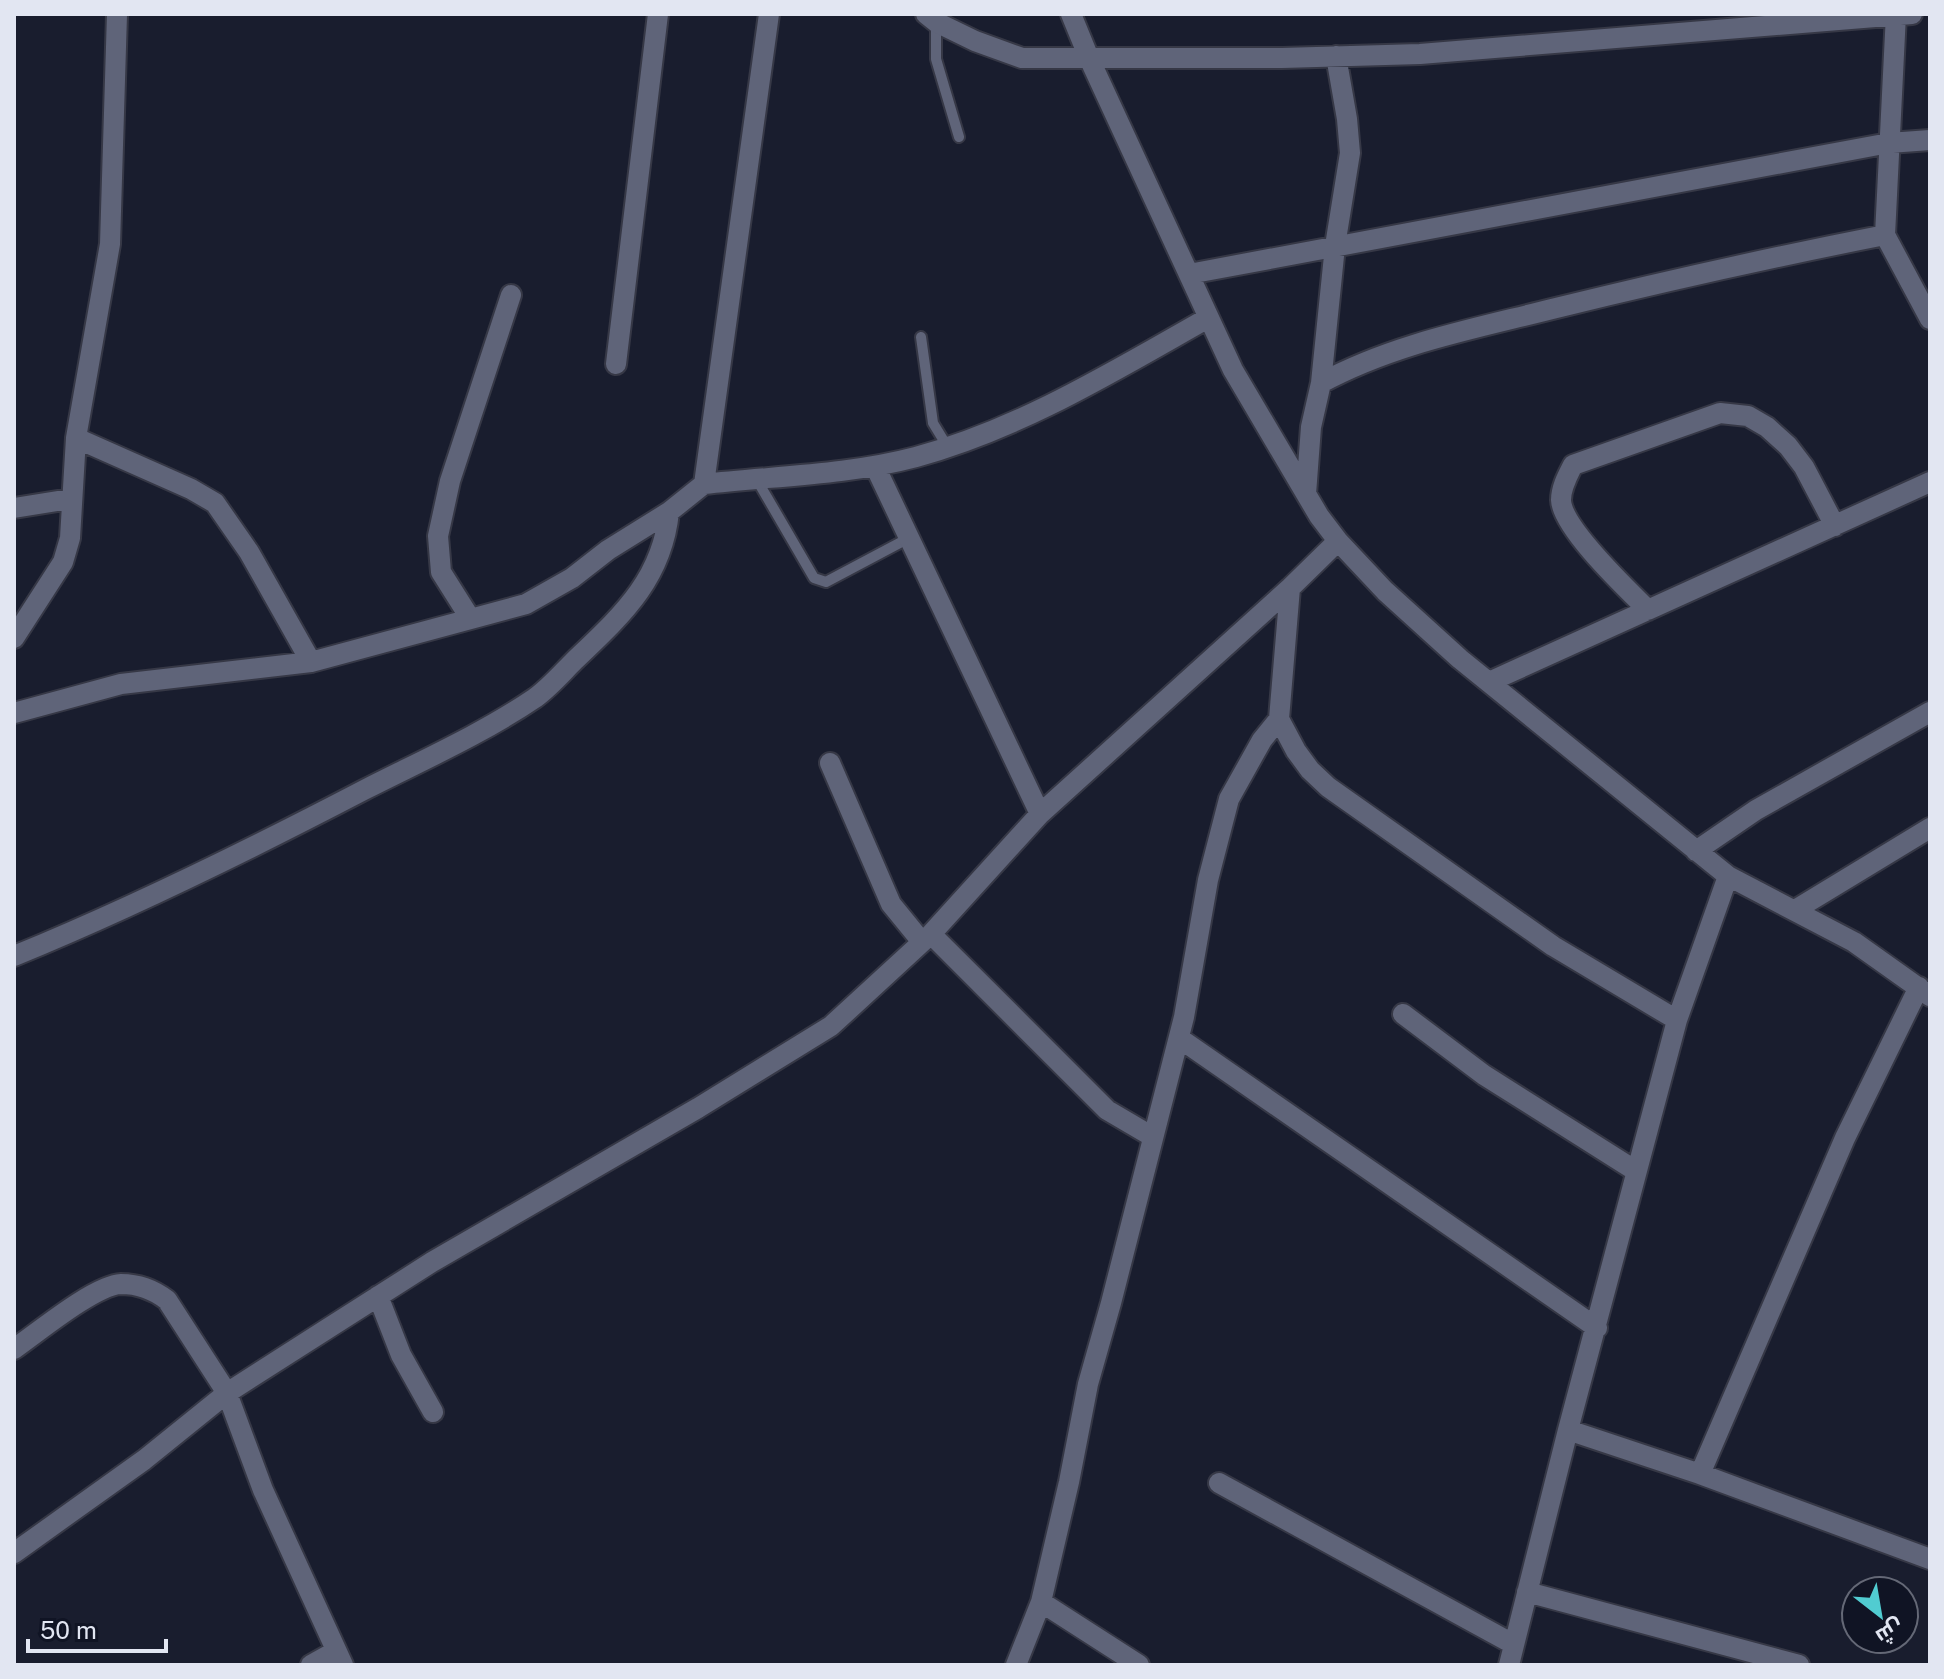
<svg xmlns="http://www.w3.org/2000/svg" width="1944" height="1679" font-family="'Public Sans',Cairo,sans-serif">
<rect width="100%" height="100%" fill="#191d2e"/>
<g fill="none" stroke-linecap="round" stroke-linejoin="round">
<g stroke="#363846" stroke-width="14">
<path id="lane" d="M936 22V59L959 137
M921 337 933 423 947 446
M757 480 814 578 826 582 909 538"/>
</g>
<g stroke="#363846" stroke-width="24">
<path id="street" d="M769 14 704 484C774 476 848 475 916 457 1022 428 1114 371 1208 318
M926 14 936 22 975 41 1022 58H1282L1420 54 1912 14
M1071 14 1089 58 1233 370 1319 516 1338 541 1385 591 1460 659 1728 876 1854 942 1930 996
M1896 14 1885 235 1930 319
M1189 274 1889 143 1930 140
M616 364 658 14
M1321 383 1335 246 1350 153 1347 119 1336 56
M76 438 191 489 215 503 249 552 311 662
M875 466 1040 814
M1306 494 1311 427 1321 383C1393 344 1473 329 1552 309 1662 282 1773 257 1885 235
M14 508 70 499
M1290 588 1279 719 1296 751 1310 770 1328 787 1553 946 1677 1020
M1648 610C1627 589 1562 528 1561 500 1561 487 1568 475 1573 465L1720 413 1748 416 1767 427 1788 446 1804 467 1835 526
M470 618 441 572 438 536 450 481 511 295
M14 638 63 562 70 538 76 438 110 244 117 14
M1489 682 1930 482
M14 713 121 684 311 662 526 604 572 578 608 550 669 512 704 484
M830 763 891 904 922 942
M1696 851 1756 810 1930 712
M1795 910 1930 828
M931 934 1107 1110 1153 1137
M14 956C134 907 249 850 364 790 421 761 482 734 535 698 549 688 562 673 574 661 621 616 662 580 669 512
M1919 987 1845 1138 1700 1474 1930 1559
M1403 1014 1484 1075 1636 1171
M1179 1038 1597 1328
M378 1296 401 1355 433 1412
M14 1349C37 1333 95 1285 121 1284 138 1284 154 1290 167 1300L227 1393 263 1490 343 1665
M1568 1430 1700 1474
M1219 1483 1513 1644
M14 1553 144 1460 227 1393 327 1329 432 1262 698 1108 831 1026 931 934 1040 814 1290 588 1338 541
M1527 1592 1799 1665
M1041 1602 1139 1665
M311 1665 336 1651
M1016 1665 1041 1602 1069 1482 1088 1384 1111 1303 1184 1017 1208 880 1229 799 1262 740 1279 719
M1509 1665 1568 1430 1677 1020 1728 876"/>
</g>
<use href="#lane" stroke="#5f6479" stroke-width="10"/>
<use href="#street" stroke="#5f6479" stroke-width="20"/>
</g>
<rect width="1944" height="1679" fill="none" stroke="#e2e6f2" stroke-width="32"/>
<g transform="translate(1880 1615) rotate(149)"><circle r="38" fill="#101424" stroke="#646876" stroke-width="2"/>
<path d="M0-6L14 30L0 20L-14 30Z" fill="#51ccd1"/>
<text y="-12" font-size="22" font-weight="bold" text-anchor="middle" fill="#e2e6f2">ش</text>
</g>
<path d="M28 1639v12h138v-12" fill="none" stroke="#e2e6f2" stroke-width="4"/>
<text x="40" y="1639" font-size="24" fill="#e2e6f2" stroke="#101424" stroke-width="6" paint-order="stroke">50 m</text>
</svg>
